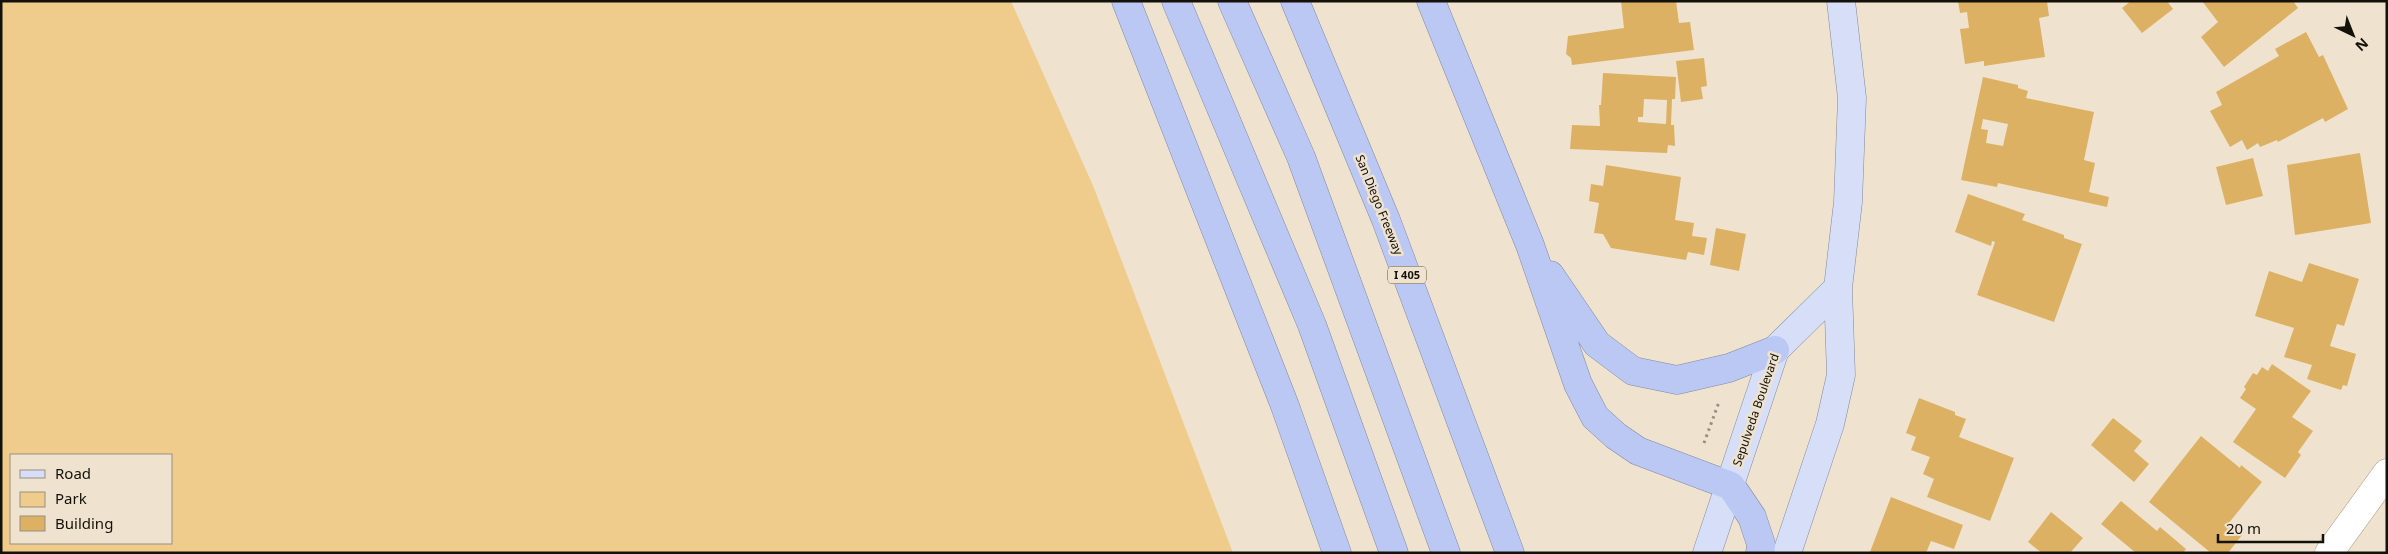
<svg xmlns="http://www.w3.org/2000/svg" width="2388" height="554" font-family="'Noto Sans',sans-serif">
<rect width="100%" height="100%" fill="#efe3d0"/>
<path fill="#efcc8c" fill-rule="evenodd" d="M1 1H1011L1094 188 1233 553H1ZM11 455H171V543H11Z"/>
<path fill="#dcb163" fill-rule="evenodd" d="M1621 1H1676L1679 23 1690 22 1694 50 1572 65 1571 58 1566 54 1568 36 1624 28Z
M1958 1H2047L2049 16 2039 18 2045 57 1984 66V61L1965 64 1960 29 1969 28 1967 12 1960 13Z
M2131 1H2167L2173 9 2142 33 2122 8Z
M2202 1H2293L2298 8 2224 67 2201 37 2218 22Z
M2306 32 2319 57 2323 55 2348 109 2325 122 2323 118 2278 142 2277 140 2260 147 2258 143 2247 150 2242 140 2230 147 2210 111 2222 105 2216 92 2279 56 2275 49Z
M1704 58 1707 86 1701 87 1703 99 1681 102 1676 61Z
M1603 73 1676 77 1675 99H1672L1671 125H1674L1675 146 1668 145 1667 153 1570 149 1572 125 1600 126 1599 105H1601ZM1644 99 1667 100 1666 124 1638 122V117H1643Z
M1983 77 2018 85V88L2028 91 2026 98 2094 112 2084 160 2095 163 2089 192 2109 197 2107 207 1998 183 1997 187 1961 180ZM1983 119 2008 124 2003 146 1986 143 1988 130 1981 129Z
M2360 153 2371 223 2295 235 2287 165Z
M2253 158 2263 196 2226 205 2216 167Z
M1606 165 1681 177 1675 220 1694 223 1692 236 1707 238 1704 255 1688 252 1686 260 1611 248 1603 234 1594 233 1599 203 1589 201 1591 184 1603 186Z
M1968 194 2025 214 2022 220 2064 235V238L2082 244 2054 322 1977 295 1995 242 1992 241 1991 246 1955 232Z
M1716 228 1746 234 1739 271 1710 265Z
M2309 263 2359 279 2344 326 2337 324 2330 346 2356 354 2347 386 2343 385 2341 390 2307 379 2312 365 2284 357 2294 328 2255 316 2269 271 2302 282Z
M2272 364 2311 391 2292 417 2313 431 2298 452 2301 455 2285 478 2233 442 2256 409 2240 398 2246 389 2244 387 2253 373 2257 375 2262 367 2268 371Z
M1919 398 1955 412V415L1966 419 1959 437 2014 458 1990 521 1927 497 1934 479 1923 474 1930 457 1911 450 1916 437 1906 433Z
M2113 418 2142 441 2134 451 2149 464 2134 482 2091 445Z
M2201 436 2240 468 2241 465 2262 482 2228 524 2242 535 2228 553H2211L2149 502Z
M1891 497 1963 525 1954 549 1931 541 1926 553 1870 552Z
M2121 501 2157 531 2160 527 2186 549 2183 553H2136L2101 524Z
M2051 512 2083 538 2070 553H2042L2028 542Z"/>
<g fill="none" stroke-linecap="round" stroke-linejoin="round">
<g stroke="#a59a89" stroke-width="29">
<path id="minor" d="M2329 553 2387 473"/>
</g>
<g stroke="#8088a1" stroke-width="29">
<path id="major" d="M1707 553 1775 350 1838 288
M1787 553 1830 424 1841 375 1838 288 1848 202 1852 98 1841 1"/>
</g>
<g stroke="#8088a1" stroke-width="29">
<path id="highway" d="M1126 1 1285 406 1337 553
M1176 1 1312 325 1394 553
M1232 1 1301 157 1446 553
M1295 1 1386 220 1510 553
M1431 1 1530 245 1578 384 1595 417 1616 436 1638 451 1731 486 1752 517 1761 544 1760 553
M1550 275 1597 344 1633 371 1677 380 1729 368 1775 350"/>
</g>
<path stroke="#968e80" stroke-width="3" stroke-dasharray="2.5 4" stroke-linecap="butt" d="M1704 443 1719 402"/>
<use href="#minor" stroke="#fff" stroke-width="28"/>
<use href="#major" stroke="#d6def8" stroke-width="28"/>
<use href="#highway" stroke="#bac8f3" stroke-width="28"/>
</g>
<g text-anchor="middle" stroke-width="5" stroke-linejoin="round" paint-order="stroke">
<rect fill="#efe3d0" stroke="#565045" stroke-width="1" x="1388" y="266.5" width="38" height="17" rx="4"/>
<g font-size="11" font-weight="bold" fill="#14110a">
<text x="1407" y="279">I 405</text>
</g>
<g font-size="12" fill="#14110a" stroke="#efe3d0">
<text transform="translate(1379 205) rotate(68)" y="4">San Diego Freeway</text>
<text transform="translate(1756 410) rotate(-71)" y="4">Sepulveda Boulevard</text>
</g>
</g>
<rect width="2388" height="554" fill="none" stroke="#14110a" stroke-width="5"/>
<rect x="10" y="454" width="162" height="90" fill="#efe3d0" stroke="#978f81"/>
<rect x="20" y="470" width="25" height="8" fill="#d6def8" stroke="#978f81"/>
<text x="55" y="479" font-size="15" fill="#14110a">Road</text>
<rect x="20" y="492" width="25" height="15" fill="#efcc8c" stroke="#978f81"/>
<text x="55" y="504" font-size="15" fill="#14110a">Park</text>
<rect x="20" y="516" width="25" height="15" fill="#dcb163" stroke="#978f81"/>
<text x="55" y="529" font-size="15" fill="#14110a">Building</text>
<g transform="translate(2353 35) rotate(137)" stroke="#efe3d0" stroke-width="4" paint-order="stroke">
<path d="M0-4L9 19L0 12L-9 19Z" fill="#14110a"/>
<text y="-8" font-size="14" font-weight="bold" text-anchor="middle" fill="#14110a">N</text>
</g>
<path d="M2218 534v8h105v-8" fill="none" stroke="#14110a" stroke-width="2.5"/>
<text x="2226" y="534" font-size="15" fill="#14110a" stroke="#efe3d0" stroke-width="4" paint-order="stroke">20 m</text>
</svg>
